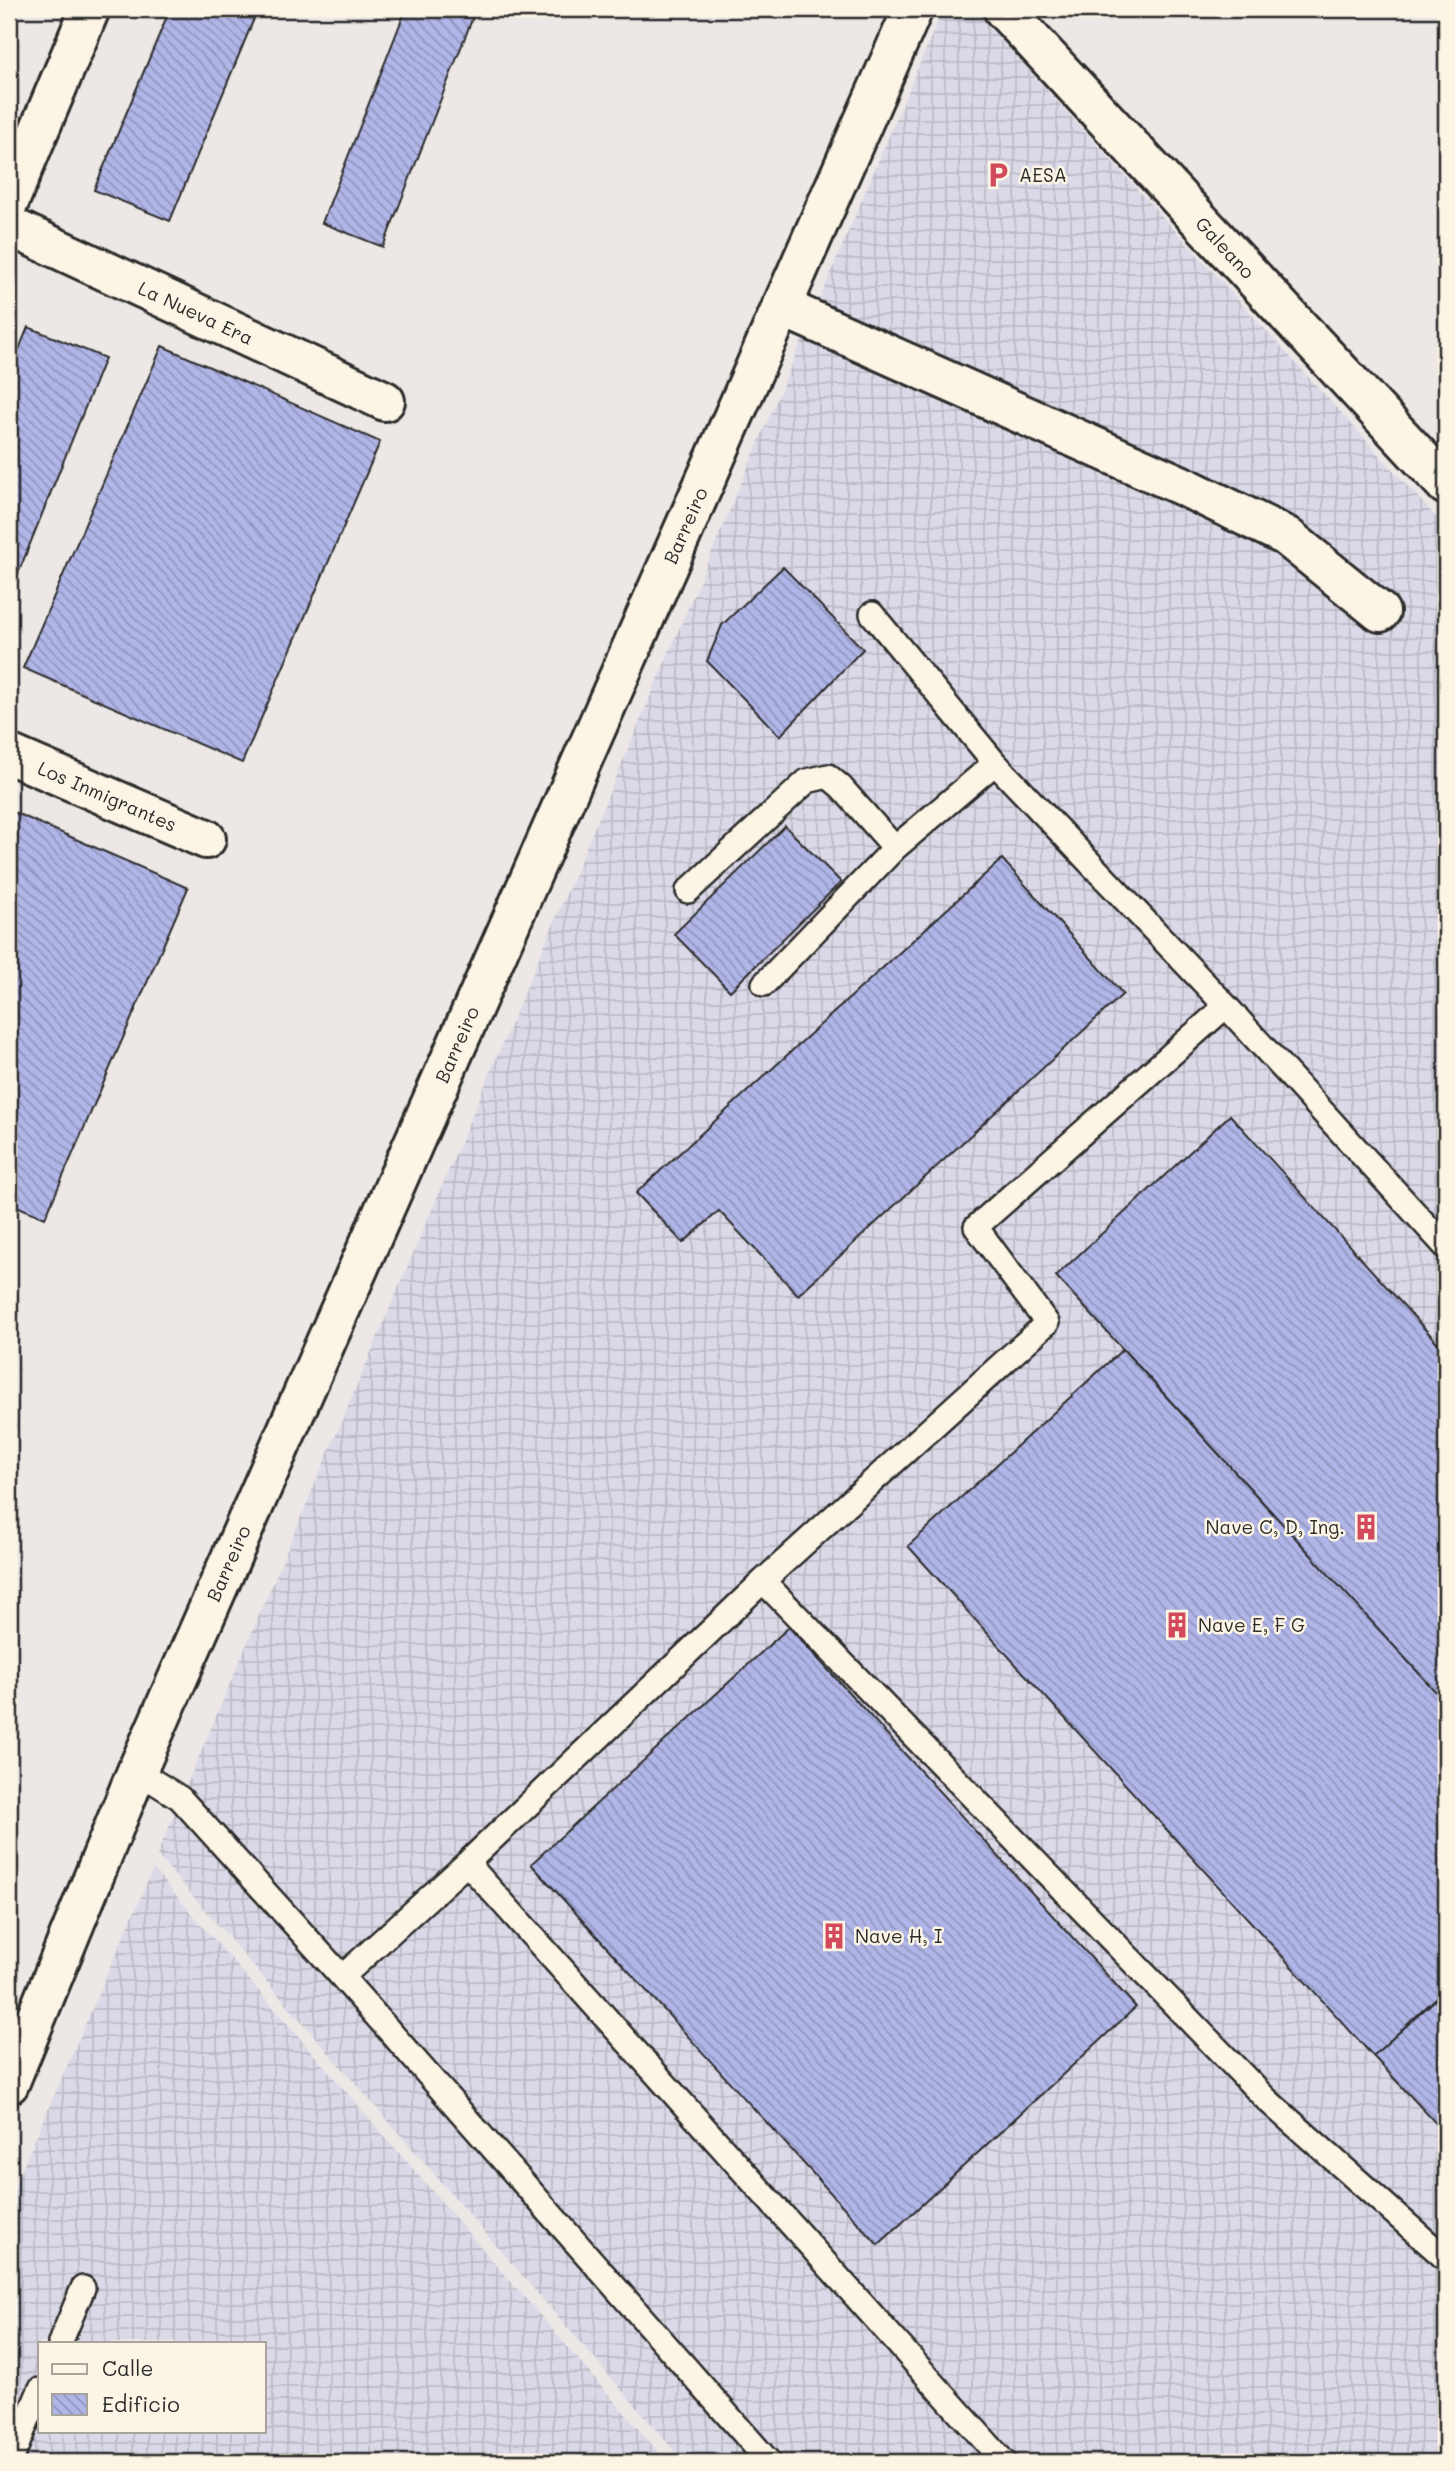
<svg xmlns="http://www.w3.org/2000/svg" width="1455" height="2471" font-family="Mali,sans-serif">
<defs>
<pattern id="industrial-grid" width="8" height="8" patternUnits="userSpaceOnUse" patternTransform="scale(1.75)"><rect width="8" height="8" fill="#dbd9e7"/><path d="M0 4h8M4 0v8" fill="none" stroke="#bcbac6"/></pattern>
<pattern id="building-back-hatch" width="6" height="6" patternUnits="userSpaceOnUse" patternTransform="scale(1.75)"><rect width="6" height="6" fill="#b1b6e8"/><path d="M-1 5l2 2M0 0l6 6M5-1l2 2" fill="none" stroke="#9094bc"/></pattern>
</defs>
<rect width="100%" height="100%" fill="#ede8e6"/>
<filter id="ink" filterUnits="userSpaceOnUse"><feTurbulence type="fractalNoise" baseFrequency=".0143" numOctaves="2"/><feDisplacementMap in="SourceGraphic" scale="14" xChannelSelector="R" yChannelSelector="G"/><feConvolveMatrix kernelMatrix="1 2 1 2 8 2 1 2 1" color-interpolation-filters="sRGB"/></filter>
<g filter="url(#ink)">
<path fill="url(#industrial-grid)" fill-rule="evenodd" d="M943 9H973L1446 528V2462H684L157 1855Z
M153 1869 667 2462H9V2199ZM40 2343H264V2431H40Z"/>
<path fill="url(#building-back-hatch)" stroke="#2b2b2b" stroke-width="2" d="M170 9H258L170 221 94 190Z
M406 9H476L383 247 322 223Z
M28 327 105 358 9 596V374Z
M162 346 380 442 242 763 23 668Z
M783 567 863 649 780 736 707 661 722 625Z
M9 810 188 888 45 1218 9 1203Z
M785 826 841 882 730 991 674 934Z
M1002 859 1123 994 798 1295 719 1211 683 1243 636 1193Z
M1230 1115 1446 1352V1703L1056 1276Z
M1123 1349 1446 1703V1989L1373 2056 908 1546Z
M789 1627 1136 2007 878 2245 531 1864Z
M1446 1990V2134L1373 2056Z"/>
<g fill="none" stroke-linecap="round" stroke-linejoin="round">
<g stroke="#2b2b2b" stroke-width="28">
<path id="service" d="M872 614 995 763 1226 1006 1446 1247
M688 891 807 781 828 776 841 787 895 848
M764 984 895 848 995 763
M763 1581 1267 2100 1446 2259
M137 1771 180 1798 342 1977 769 2462
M342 1977 467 1863
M60 2343 83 2288
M10 2462 40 2390
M1004 2462 467 1863 763 1581 1047 1323 976 1227 1226 1006"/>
</g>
<g stroke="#2b2b2b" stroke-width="44">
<g id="minor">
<path id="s1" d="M1003 9 1446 485"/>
<path d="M9 202 90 9"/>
<path id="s2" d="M9 226 385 401"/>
<path d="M782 307 1187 488 1286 536 1380 612"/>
<path id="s3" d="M9 754 206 839"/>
<path id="s4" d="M9 2084 137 1771 913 9"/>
</g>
</g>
<use href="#service" stroke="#fcf5e5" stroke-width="23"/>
<use href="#minor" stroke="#fcf5e5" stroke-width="38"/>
</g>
</g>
<defs>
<g id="parking-bare" transform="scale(2.1)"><path d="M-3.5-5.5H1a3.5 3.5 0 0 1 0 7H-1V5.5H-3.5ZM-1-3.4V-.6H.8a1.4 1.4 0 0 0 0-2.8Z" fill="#d1495b" stroke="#fcf5e5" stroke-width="2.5" paint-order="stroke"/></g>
<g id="building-bare" transform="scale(2.1)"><path d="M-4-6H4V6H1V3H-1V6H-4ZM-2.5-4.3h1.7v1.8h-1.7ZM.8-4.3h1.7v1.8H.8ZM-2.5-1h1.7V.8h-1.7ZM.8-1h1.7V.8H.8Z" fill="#d1495b" stroke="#fcf5e5" stroke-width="2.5" paint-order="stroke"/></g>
</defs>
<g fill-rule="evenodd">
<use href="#parking-bare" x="998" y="175"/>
<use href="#building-bare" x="1366" y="1527"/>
<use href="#building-bare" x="1177" y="1625"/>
<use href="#building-bare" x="834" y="1936"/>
</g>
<g text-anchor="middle" stroke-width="5" stroke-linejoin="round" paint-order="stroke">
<g font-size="19" fill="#2b2b2b" stroke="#fcf5e5" text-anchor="start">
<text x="1019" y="182">AESA</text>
<text x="1345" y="1534" text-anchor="end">Nave C, D, Ing.</text>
<text x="1198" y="1632">Nave E, F G</text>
<text x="855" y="1943">Nave H, I</text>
</g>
<g font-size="19" fill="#2b2b2b" stroke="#fcf5e5">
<text dy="7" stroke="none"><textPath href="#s1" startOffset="326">Galeano</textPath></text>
<text dy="7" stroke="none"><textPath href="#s2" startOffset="206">La Nueva Era</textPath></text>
<text dy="7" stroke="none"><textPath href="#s4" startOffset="1699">Barreiro</textPath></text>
<text dy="7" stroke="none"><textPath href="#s3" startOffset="107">Los Inmigrantes</textPath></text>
<text dy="7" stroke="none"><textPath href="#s4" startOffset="1132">Barreiro</textPath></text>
<text dy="7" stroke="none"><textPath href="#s4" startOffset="565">Barreiro</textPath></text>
</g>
</g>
<rect width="1455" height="2471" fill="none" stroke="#fcf5e5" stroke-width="35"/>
<rect x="18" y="18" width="1420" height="2436" fill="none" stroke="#2b2b2b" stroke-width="2.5" filter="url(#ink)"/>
<rect x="38" y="2342" width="228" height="91" fill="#fcf5e5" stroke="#a8a49b" stroke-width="2"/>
<rect x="52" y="2364" width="35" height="10" fill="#fcf5e5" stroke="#a8a49b" stroke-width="2"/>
<text x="102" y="2376" font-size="21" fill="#2b2b2b">Calle</text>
<rect x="52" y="2394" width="35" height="21" fill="url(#building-back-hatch)" stroke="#a8a49b" stroke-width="2"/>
<text x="102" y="2412" font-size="21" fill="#2b2b2b">Edificio</text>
</svg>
